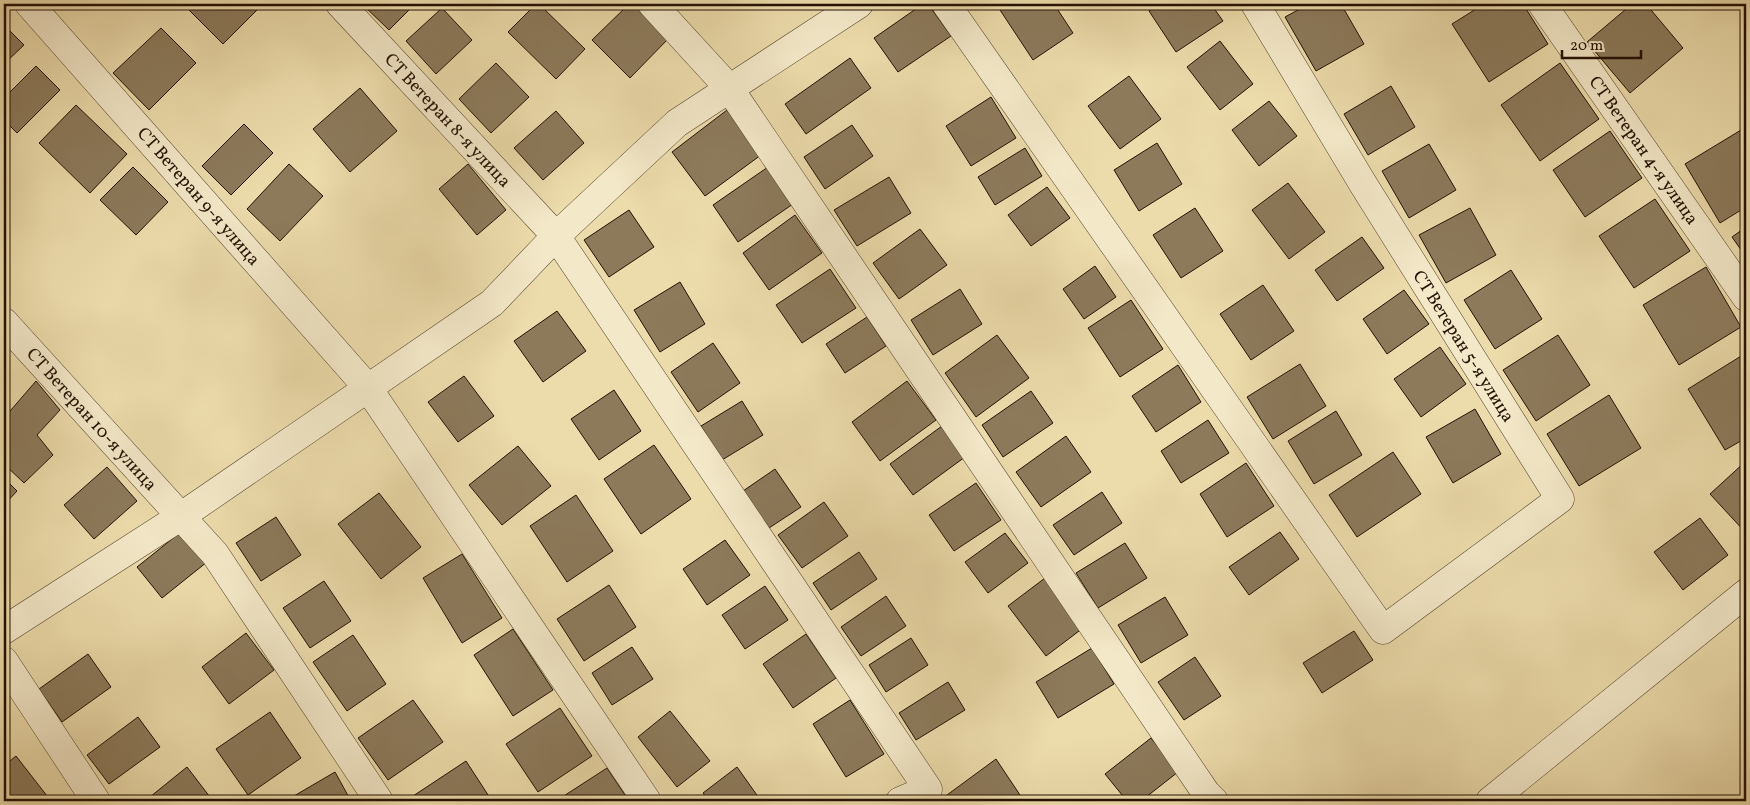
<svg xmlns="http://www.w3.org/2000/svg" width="1750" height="805" font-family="Vollkorn,serif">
<rect width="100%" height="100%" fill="#ecdbab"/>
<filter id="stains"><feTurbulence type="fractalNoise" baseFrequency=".004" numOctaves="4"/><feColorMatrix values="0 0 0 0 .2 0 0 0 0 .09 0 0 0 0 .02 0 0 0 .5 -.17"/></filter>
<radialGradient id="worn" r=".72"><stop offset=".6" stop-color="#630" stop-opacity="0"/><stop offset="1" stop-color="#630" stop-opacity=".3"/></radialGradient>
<path fill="#8c7a5b" stroke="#231104" d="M183 4H263L223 44Z
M362 4H415L389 30Z
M536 4H539L585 49 556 79 508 32Z
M629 4H634L669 38 630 78 592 40Z
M923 4H928L951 36 898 72 874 38Z
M1009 4H1054L1073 33 1033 60 1000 10Z
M1159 4H1211L1223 21 1176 52 1149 11Z
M1309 4H1341L1364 44 1316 71 1285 17Z
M1484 4H1523L1548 44 1489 82 1452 24Z
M1632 4H1646L1683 48 1630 93 1587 42Z
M442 8 472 40 436 74 406 41Z
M4 25 24 45 4 64Z
M161 28 196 63 149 110 113 73Z
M1220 41 1253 84 1220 110 1187 67Z
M850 58 871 88 806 134 785 104Z
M496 63 529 97 491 133 459 99Z
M1560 63 1599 119 1540 161 1501 105Z
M36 66 60 90 17 133 4 120V98Z
M1129 76 1161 119 1120 149 1088 106Z
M1391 86 1415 127 1368 155 1344 114Z
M360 88 397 131 350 172 313 129Z
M991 97 1016 138 971 166 946 126Z
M1269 101 1297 136 1259 166 1232 130Z
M76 105 127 154 90 193 39 143Z
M727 110 761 155 705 196 672 152Z
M556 111 584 143 543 180 514 148Z
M244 124 273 153 231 195 202 166Z
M852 125 873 156 825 189 804 157Z
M1746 127V207L1720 223 1685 164Z
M1610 131 1642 178 1585 217 1553 170Z
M1157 143 1182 184 1139 211 1114 170Z
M1429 144 1456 190 1409 218 1382 171Z
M1025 148 1042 176 995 205 978 177Z
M289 164 323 196 280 241 247 209Z
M468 164 506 210 477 235 439 189Z
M133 167 168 202 136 235 100 200Z
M768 167 793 204 738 242 713 205Z
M889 177 911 213 857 246 834 210Z
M1288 183 1325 232 1289 259 1252 210Z
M1047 187 1070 218 1031 246 1008 215Z
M1655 199 1690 251 1634 288 1599 236Z
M1195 208 1223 251 1181 278 1153 235Z
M1470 208 1496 255 1446 283 1419 235Z
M629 210 654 247 609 277 584 240Z
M795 215 822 253 769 290 743 253Z
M1746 227V257L1732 237Z
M920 229 947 265 899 299 873 263Z
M1362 237 1384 268 1337 301 1315 270Z
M1095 266 1116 297 1084 319 1063 289Z
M1706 267 1741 327 1679 365 1643 305Z
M830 269 856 308 802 343 776 305Z
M1511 270 1542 319 1495 349 1464 300Z
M680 282 705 324 660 352 634 310Z
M1263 285 1294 331 1251 360 1220 314Z
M960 289 982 324 933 355 911 320Z
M1404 290 1429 324 1387 354 1363 319Z
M1131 300 1163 349 1120 377 1088 328Z
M557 311 586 351 543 382 514 341Z
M867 317 886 346 845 373 826 344Z
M997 335 1029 378 976 417 945 373Z
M1558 335 1590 385 1536 421 1503 370Z
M713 343 740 383 698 412 671 372Z
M1440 347 1466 384 1421 417 1394 379Z
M1746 353V438L1725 450 1688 389Z
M1300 364 1326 406 1273 439 1247 397Z
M1178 365 1201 402 1156 432 1132 396Z
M464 376 494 416 458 442 428 402Z
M36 381 60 410 37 435 53 455 24 483 4 464V418Z
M907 381 936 420 880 461 852 422Z
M614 390 641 431 599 460 571 419Z
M1031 391 1053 423 1003 457 982 425Z
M1609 395 1641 448 1579 486 1547 434Z
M742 401 763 435 722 460 701 426Z
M1475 409 1501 454 1453 483 1426 437Z
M1336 411 1362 455 1314 484 1288 441Z
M1208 420 1229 453 1181 483 1161 451Z
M942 426 965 457 913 495 890 464Z
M1066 436 1091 472 1041 507 1016 472Z
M654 445 691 499 641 534 604 479Z
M518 446 551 486 502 525 469 485Z
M1393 452 1421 494 1357 537 1329 495Z
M1746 461V533L1710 494Z
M1246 463 1274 506 1227 537 1200 494Z
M107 467 137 501 94 539 64 505Z
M775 469 801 507 769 528 743 491Z
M4 478 17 491 4 505Z
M976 483 1001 520 954 551 929 515Z
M1102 492 1122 523 1074 555 1053 525Z
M379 493 421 547 381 579 338 524Z
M576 495 613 551 567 582 530 526Z
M824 502 848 536 802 568 778 535Z
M276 517 301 555 261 581 236 543Z
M1700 518 1728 555 1683 590 1654 552Z
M182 531 207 562 162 598 137 567Z
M1280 532 1299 559 1249 595 1229 567Z
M1005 533 1028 563 988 593 965 562Z
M725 540 750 575 707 605 683 569Z
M1125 543 1147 578 1098 608 1076 573Z
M859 552 877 579 831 610 813 583Z
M462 554 502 618 462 643 423 578Z
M1045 578 1083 628 1046 656 1008 606Z
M324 581 351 621 310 648 283 608Z
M609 585 636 627 584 661 557 619Z
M765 586 788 620 745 649 722 615Z
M886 596 906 626 861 656 841 627Z
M1165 597 1188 635 1141 663 1118 625Z
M513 629 553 690 513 716 474 655Z
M1354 631 1373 660 1322 693 1303 663Z
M246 633 274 670 229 704 202 667Z
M806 634 836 678 793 708 763 664Z
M353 635 386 684 347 711 313 662Z
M911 638 928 665 886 692 869 665Z
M632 647 653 679 612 705 592 673Z
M1092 648 1114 684 1058 718 1036 682Z
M88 654 111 687 62 722 39 689Z
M1195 657 1221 696 1184 720 1158 682Z
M948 682 965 710 916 740 899 713Z
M413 700 443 742 388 780 358 738Z
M850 700 884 754 846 777 813 724Z
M560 708 592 756 538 792 506 744Z
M670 711 710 761 677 787 638 737Z
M270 712 301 758 248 795 216 749Z
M138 717 160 747 109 784 87 755Z
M1151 738 1178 772 1141 801H1127L1105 774Z
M16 756 51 801H4V766Z
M996 759 1024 801H952L947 795Z
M466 761 492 801H408L407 800Z
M187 767 213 801H145Z
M737 767 759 798 755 801H709L703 793Z
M607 768 629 801H556Z
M335 772 351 801H297L294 796Z"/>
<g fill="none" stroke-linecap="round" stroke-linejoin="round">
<g stroke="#55442e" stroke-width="29">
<path id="minor" d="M29 4 368 388 647 801
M340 4 556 236 928 789 900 801
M652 4 729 88 1206 793 1214 801
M946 4 1383 630 1560 499 1363 184 1255 4
M1542 4 1746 297
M4 322 215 554 379 801
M4 630 180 517 492 303 556 236 677 123 859 4
M4 661 96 801
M1490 801 1746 593"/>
</g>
<use href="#minor" stroke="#f3e8c8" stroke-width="28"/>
</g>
<g text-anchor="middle" stroke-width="5" stroke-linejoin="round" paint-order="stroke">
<g font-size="18" fill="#231104" stroke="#f3e8c8">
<text transform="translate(448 120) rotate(47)" y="6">СТ Ветеран 8-я улица</text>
<text transform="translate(1644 150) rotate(55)" y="6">СТ Ветеран 4-я улица</text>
<text transform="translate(199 196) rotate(49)" y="6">СТ Ветеран 9-я улица</text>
<text transform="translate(1464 346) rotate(58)" y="6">СТ Ветеран 5-я улица</text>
<text transform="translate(92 419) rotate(48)" y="6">СТ Ветеран 10-я улица</text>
</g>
</g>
<rect width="1750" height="805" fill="none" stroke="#ecdbab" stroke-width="20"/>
<rect x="5" y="5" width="1740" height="795" fill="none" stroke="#231104" stroke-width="2.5"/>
<rect x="10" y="10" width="1730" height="785" fill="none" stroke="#231104"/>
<path d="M1562 50v8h79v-8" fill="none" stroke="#231104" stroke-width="2.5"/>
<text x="1570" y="50" font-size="15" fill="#231104" stroke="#f3e8c8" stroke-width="4" paint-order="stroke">20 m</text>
<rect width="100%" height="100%" filter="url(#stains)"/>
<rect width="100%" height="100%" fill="url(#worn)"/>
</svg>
